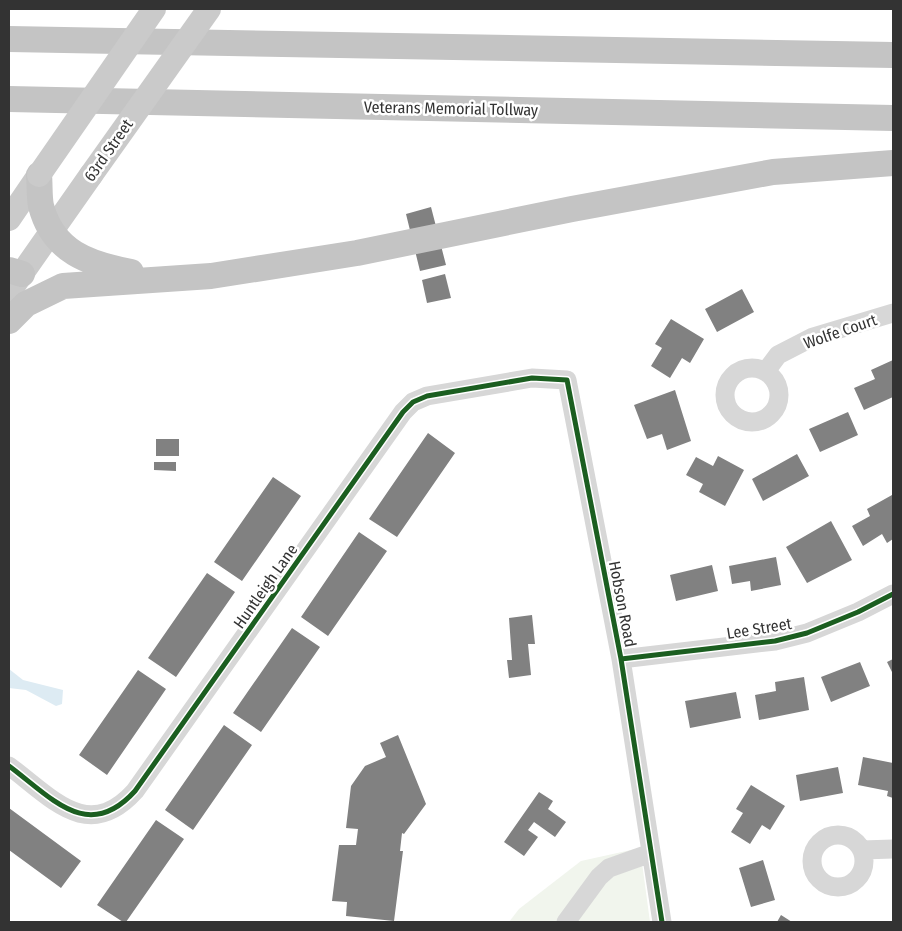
<svg xmlns="http://www.w3.org/2000/svg" width="902" height="931" font-family="'Fira Sans Condensed',sans-serif">
<rect width="100%" height="100%" fill="#fff"/>
<path fill="#f1f5ed" d="M640 848 650 922H509L519 909 581 861Z"/>
<path fill="#ddebf3" d="M9 669 23 680 63 690 62 704 56 706 26 690 9 688Z"/>
<path fill="#818181" d="M431 207 446 265 420 271 406 214Z
M445 274 451 298 427 303 422 280Z
M742 289 754 312 717 332 705 309Z
M671 319 704 339 690 363 682 358 670 378 651 366 662 348 655 344Z
M893 360V397L864 410 854 388 875 379 871 370Z
M675 390 691 441 667 450 662 434 647 439 634 405Z
M848 412 858 435 820 452 809 429Z
M428 433 455 453 397 537 369 519Z
M156 439H179V456H156Z
M797 454 809 476 763 501 752 479Z
M718 456 744 470 725 506 699 492 703 484 686 475 696 457 713 466Z
M154 462H176V471L154 470Z
M273 477 301 496 242 581 214 562Z
M892 495 893 539 887 543 882 534 863 546 852 526 870 516 867 509Z
M831 521 852 560 807 583 786 547Z
M359 532 387 551 328 636 301 617Z
M776 557 781 585 751 591 750 581 732 584 729 566Z
M712 565 718 591 676 601 670 575Z
M207 573 235 592 176 677 148 658Z
M532 615 535 644H528L531 675 509 678 507 660H512L509 618Z
M292 628 320 647 261 732 233 713Z
M893 659V674L887 662Z
M860 662 870 686 831 702 821 677Z
M138 670 166 689 107 775 79 755Z
M804 677 809 710 759 720 755 695 776 691 775 682Z
M736 692 741 718 690 728 685 701Z
M224 725 252 745 193 830 165 810Z
M398 735 426 804 404 834 402 833 400 851H403L394 921 346 916 347 902 332 901 339 845H356L358 829 346 828 351 786 365 766 386 757 380 743Z
M863 757 893 763V798L887 796 888 791 858 785Z
M838 767 843 793 800 801 796 775Z
M751 785 785 806 770 830 762 825 750 844 731 832 743 813 736 809Z
M539 792 553 801 548 809 566 822 555 837 534 822 528 830 538 837 524 856 504 842Z
M9 808 81 861 61 888 9 850Z
M156 820 184 839 126 922H123L97 905Z
M763 860 775 900 751 907 739 868Z
M781 915 792 922H777Z"/>
<g fill="none" stroke-linecap="round" stroke-linejoin="round">
<path stroke="#d7d7d7" stroke-width="19" d="M725 395a27 27 0 1 1 54 0a27 27 0 1 1-54 0Z
M766 371 778 355 813 337 893 313
M621 659 775 641 807 633 858 612 893 594
M9 766C52 798 88 843 135 791L403 412 413 402 427 396 532 378 567 380 621 659 662 922
M812 861a26 26 0 1 1 52 0a26 26 0 1 1-52 0Z
M862 850 893 849
M566 922 599 877 609 868 651 853"/>
<path stroke="#cacaca" stroke-width="24" d="M9 219 39 175
M9 292 91 175"/>
<path stroke="#c4c4c4" stroke-width="26" d="M9 39 893 55
M9 99 893 118
M39 175C40 185 39 196 41 206 53 252 89 264 131 272
M9 270 22 274
M9 321 26 304 63 286 211 276 357 253 572 209 773 172 893 163"/>
<path stroke="#cacaca" stroke-width="24" d="M39 175 154 9
M91 175 209 9"/>
<g stroke="#fff" stroke-width="8">
<path id="cycleway" d="M621 659 775 641 807 633 858 612 893 594
M9 766C52 798 88 843 135 791L403 412 413 402 427 396 532 378 567 380 621 659 662 922"/>
</g>
<use href="#cycleway" stroke="#1b5e20" stroke-width="5"/>
</g>
<g text-anchor="middle" stroke-width="5" stroke-linejoin="round" paint-order="stroke">
<g font-size="16" fill="#333" stroke="#fff">
<text transform="translate(451 108) rotate(1)" y="6">Veterans Memorial Tollway</text>
<text transform="translate(108 150) rotate(-55)" y="6">63rd Street</text>
<text transform="translate(840 331) rotate(-19)" y="6">Wolfe Court</text>
<text transform="translate(265 586) rotate(-55)" y="6">Huntleigh Lane</text>
<text transform="translate(623 604) rotate(79)" y="6">Hobson Road</text>
<text transform="translate(759 628) rotate(-9)" y="6">Lee Street</text>
</g>
</g>
<rect width="902" height="931" fill="none" stroke="#333333" stroke-width="20"/>
</svg>
